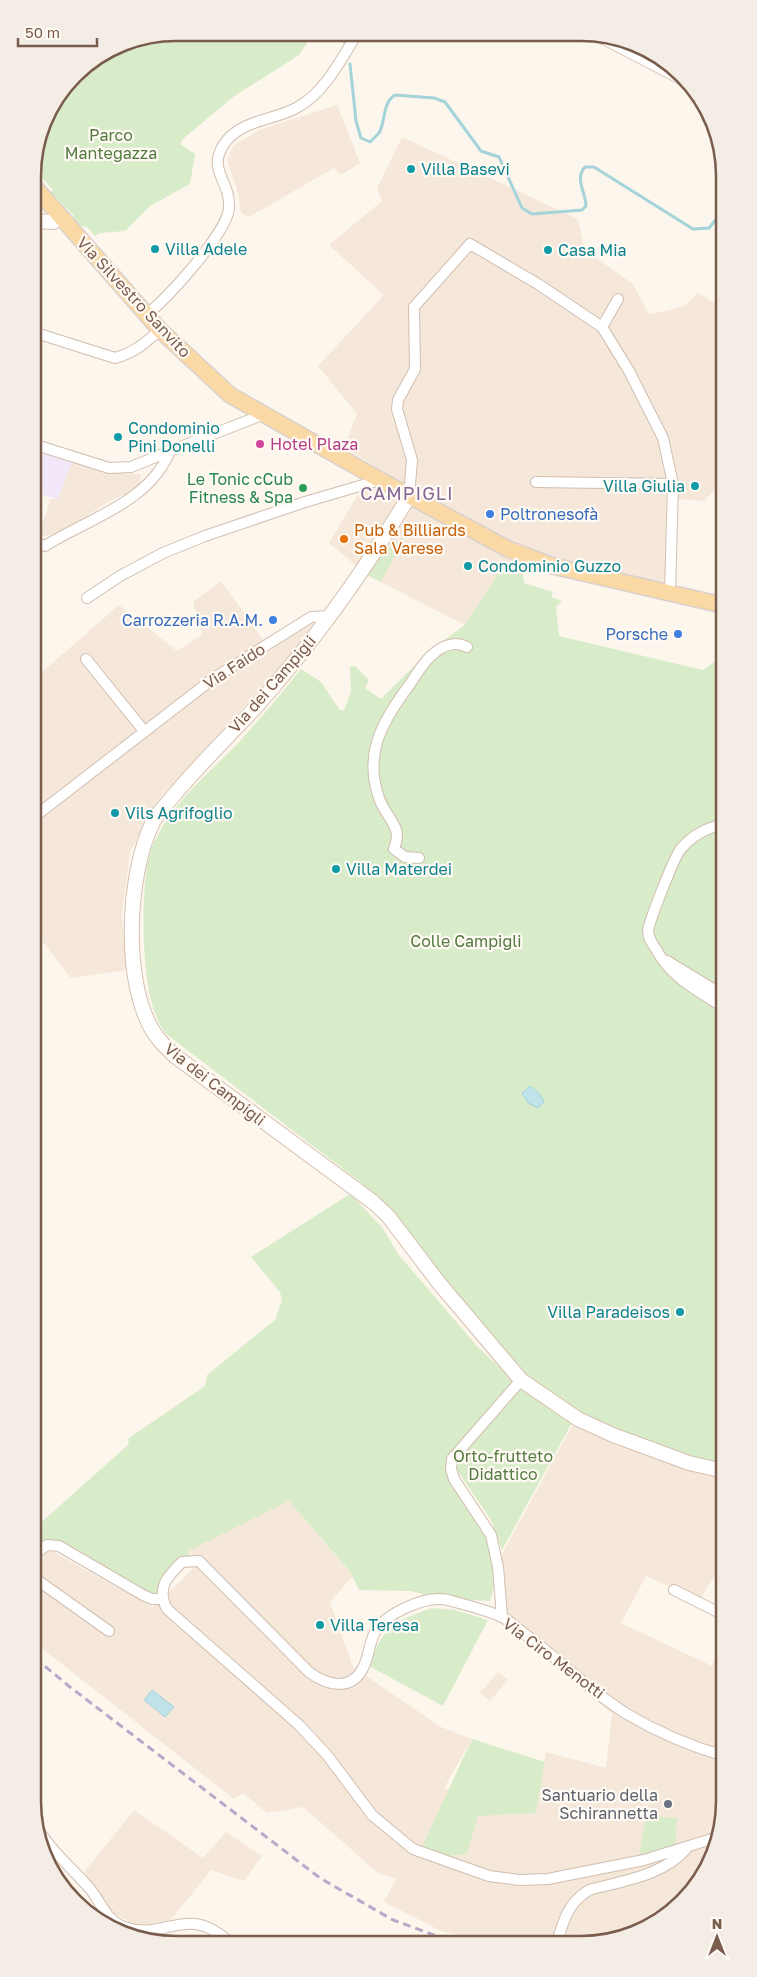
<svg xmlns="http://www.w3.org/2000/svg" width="757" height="1977" font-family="'Golos Text',sans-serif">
<rect width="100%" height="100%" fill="#fdf6ec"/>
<path fill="#f5e8da" d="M337 105 360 163 341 175 334 168 249 217 241 213 238 192 227 161 233 146 259 130Z
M402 137 578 219 585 250 633 284 649 314 683 307 698 293 722 308V490L716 488 704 501 666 498V587L557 562 514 545 511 563 501 565 495 573 496 577 465 625 367 575 329 543 375 466 344 448 357 414 318 366 384 295 329 245 382 201 377 188Z
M72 462 105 473 141 474 140 488 109 501 74 525 53 534 38 537 51 499H58Z
M221 581 264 641 258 647 263 656 311 621 315 624 285 662 156 802 130 852 122 915 127 970 71 978 34 931V679L119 605 177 651 202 635 193 602Z
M573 1424 646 1454 724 1478V1574L717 1571 700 1600 646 1576 621 1623 712 1666 724 1635V1810L714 1856 689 1895 653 1925 609 1942H489L441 1931 384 1902 396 1879 378 1873 303 1807 267 1813 243 1793 234 1799 35 1643V1542L153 1607 198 1564 186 1548 289 1501 353 1576 330 1602 353 1667 441 1727 472 1739 444 1788 510 1815 536 1813 546 1752 606 1768 612 1714 502 1617V1554Z
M498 1672 508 1680 490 1701 480 1693Z
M134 1810 203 1858 226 1832 262 1856 244 1881 211 1870 171 1920 137 1926 114 1914 84 1872Z"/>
<path fill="#f3e8fa" d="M38 449 72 462 58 499 33 493V459Z"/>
<path fill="#d8ecc9" d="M176 33H314L299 55 233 97 184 138 180 144 195 154 190 184 150 206 125 231 100 233 95 236 87 227 79 226 71 218 74 216 51 192 53 190 33 168 47 112 81 68 121 43Z
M403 537 404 548 397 552 381 582 367 575 385 546 392 548Z
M511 563 522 567 524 583 553 592 551 597 562 601 556 607 559 636 703 670 722 656 724 1466 691 1460 579 1416 520 1376 391 1209 359 1181 165 1033C148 1008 146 974 144 945 143 920 143 873 151 850 167 807 208 774 239 742 261 718 281 694 301 669L321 682 340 710H344L351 692 350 667 355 666 369 680 365 688 381 699 430 650 465 625 496 577 495 573 501 565Z
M350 1194 381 1226 399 1255 476 1345 514 1381 447 1460C467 1498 508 1557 490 1601L442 1599 411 1591 359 1590 351 1573 289 1501 188 1551 193 1560 165 1579 162 1599H152L59 1546 41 1545 35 1539V1528L128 1445 129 1438 205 1386 207 1375 275 1320 282 1301 280 1292 251 1257Z
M518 1383 573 1421 502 1550 491 1520 457 1470 456 1458Z
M432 1608 455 1610 488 1620 443 1706 369 1666C383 1626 393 1622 432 1608Z
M472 1739 545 1762 536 1813 478 1816 467 1854 448 1856 422 1847Z
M643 1816 677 1818 675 1847 639 1855 645 1820Z"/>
<path fill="#bfe3e8" stroke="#a5d3da" d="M530 1086 539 1093 544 1102 538 1108 528 1103 522 1093Z
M152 1690 174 1707 165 1717 144 1700Z"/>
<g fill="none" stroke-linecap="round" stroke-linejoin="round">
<path stroke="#a5d3da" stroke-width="3" d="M350 64 356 121 361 138 370 142C373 139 376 136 379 133 386 121 382 103 395 95L434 98 445 102 481 151 499 157 522 208 532 214 582 210 586 206C586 192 574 179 585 167H594L693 229 709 228 722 212"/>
<g stroke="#d1beb0" stroke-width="12">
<path id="street" d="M345 37 349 34
M147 314C167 300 228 231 229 208 231 180 204 169 227 140 245 119 276 120 298 107 326 91 341 59 357 34
M602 327 618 299
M33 332 115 358C134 353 145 343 160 330
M33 444 109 468 131 467 170 451
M536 482 673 484
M409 496 412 460 397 409 398 400 415 369 414 307 470 244 538 284 602 327 629 371 663 438 673 484 670 593
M33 541 45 546C89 518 149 503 170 451L262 415
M87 598 120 576 163 553 205 536 305 502 380 480
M86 659 144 731
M34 817 214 678 311 617 330 616
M723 825C707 827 690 837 680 850 673 860 651 917 648 930 648 939 653 944 657 951 672 978 698 991 723 1007
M419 858 405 857 394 849C404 826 386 819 379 798 364 755 381 724 405 691 413 681 418 670 427 660 437 649 452 639 467 647
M667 961 723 995
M35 1554 47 1545 59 1546 143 1595 152 1599H162
M35 1575 40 1582 109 1631
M674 1590 724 1615
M502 1617 498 1567 491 1535 454 1479 451 1469 452 1459 521 1380
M35 1826 51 1847
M718 1837 644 1860 548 1879 519 1880 489 1876 413 1849 372 1815 327 1755 299 1725 167 1609C156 1588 167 1577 182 1562L199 1561 309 1672C326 1685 351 1692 363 1668 369 1657 369 1643 375 1632 386 1613 426 1595 448 1600 465 1605 485 1609 502 1617 511 1622 518 1629 526 1635 560 1660 591 1692 627 1714 657 1732 690 1746 724 1756
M48 1853 51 1847C64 1862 78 1875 91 1890 101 1903 107 1921 124 1927 166 1942 186 1902 229 1942
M557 1942C564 1919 568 1903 589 1890 621 1881 663 1876 686 1849"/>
</g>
<g stroke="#d6c0b0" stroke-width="16">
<path id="secondary" d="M600 35 685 79
M33 221 53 222 61 218
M409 496C365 571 312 644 254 709 227 738 199 765 174 795 168 803 158 812 153 822 127 873 121 989 157 1037 162 1044 169 1050 175 1056L373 1202 388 1216 439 1283 521 1380 578 1419 613 1435 689 1463 724 1471"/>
</g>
<g stroke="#dad1cd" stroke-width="18">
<path id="primary" d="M33 185 160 330 230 395 380 480 508 549 553 566 722 605"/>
</g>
<use href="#street" stroke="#fff" stroke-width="10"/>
<use href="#secondary" stroke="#fff" stroke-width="14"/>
<use href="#primary" stroke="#fbd9a5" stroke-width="15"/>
<path stroke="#b9a8c9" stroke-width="3" stroke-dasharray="8 5" stroke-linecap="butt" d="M35 1658 70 1687 320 1878 393 1920 453 1942"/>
</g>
<g fill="#0f9aa8" stroke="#fffaf3" stroke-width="2">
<circle cx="411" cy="169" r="5"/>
<circle cx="155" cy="249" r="5"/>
<circle cx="548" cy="250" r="5"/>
<circle cx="118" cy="437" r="5"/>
<circle cx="695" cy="486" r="5"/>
<circle cx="468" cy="566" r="5"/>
<circle cx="115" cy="813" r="5"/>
<circle cx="336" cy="869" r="5"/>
<circle cx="680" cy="1312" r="5"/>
<circle cx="320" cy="1625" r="5"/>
</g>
<circle fill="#d1479c" stroke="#fffaf3" stroke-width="2" cx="260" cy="444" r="5"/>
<circle fill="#2e9e5b" stroke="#fffaf3" stroke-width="2" cx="303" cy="488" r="5"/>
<g fill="#3f7fe0" stroke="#fffaf3" stroke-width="2">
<circle cx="490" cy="514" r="5"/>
<circle cx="273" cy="620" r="5"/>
<circle cx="678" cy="634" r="5"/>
</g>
<circle fill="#e8710a" stroke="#fffaf3" stroke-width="2" cx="344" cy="539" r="5"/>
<circle fill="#6b7280" stroke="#fffaf3" stroke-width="2" cx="668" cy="1804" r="5"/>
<g text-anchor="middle" stroke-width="4.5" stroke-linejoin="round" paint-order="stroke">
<g font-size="16" fill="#537a41" stroke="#fffaf3">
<text x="111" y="141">Parco<tspan x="111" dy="18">Mantegazza</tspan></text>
<text x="466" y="947">Colle Campigli</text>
<text x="503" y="1462">Orto-frutteto<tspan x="503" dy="18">Didattico</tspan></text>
</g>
<g font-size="16" fill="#0d838f" stroke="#fffaf3" text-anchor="start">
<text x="421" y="175">Villa Basevi</text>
<text x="165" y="255">Villa Adele</text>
<text x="558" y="256">Casa Mia</text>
<text x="128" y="434">Condominio<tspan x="128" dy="18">Pini Donelli</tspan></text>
<text x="685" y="492" text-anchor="end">Villa Giulia</text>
<text x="478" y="572">Condominio Guzzo</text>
<text x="125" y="819">Vils Agrifoglio</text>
<text x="346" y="875">Villa Materdei</text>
<text x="670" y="1318" text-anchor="end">Villa Paradeisos</text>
<text x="330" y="1631">Villa Teresa</text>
</g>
<g font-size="16" fill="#7a5c4d" stroke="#fffaf3">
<text transform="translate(134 297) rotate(47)" y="6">Via Silvestro Sanvito</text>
<text transform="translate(234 666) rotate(-33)" y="6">Via Faido</text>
<text transform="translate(272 684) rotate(-49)" y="6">Via dei Campigli</text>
<text transform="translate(215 1084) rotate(38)" y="6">Via dei Campigli</text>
<text transform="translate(554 1658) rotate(37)" y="6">Via Ciro Menotti</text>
</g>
<g font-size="16" fill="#b23c85" stroke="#fffaf3" text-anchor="start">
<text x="270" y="450">Hotel Plaza</text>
</g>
<g font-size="16" fill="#27864d" stroke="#fffaf3" text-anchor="end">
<text x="293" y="485">Le Tonic cCub<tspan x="293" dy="18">Fitness &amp; Spa</tspan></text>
</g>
<g font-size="16" fill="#366cbe" stroke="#fffaf3" text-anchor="end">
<text x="500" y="520" text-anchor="start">Poltronesofà</text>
<text x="263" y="626">Carrozzeria R.A.M.</text>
<text x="668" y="640">Porsche</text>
</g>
<g font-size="16" fill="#c56008" stroke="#fffaf3" text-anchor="start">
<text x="354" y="536">Pub &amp; Billiards<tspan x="354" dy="18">Sala Varese</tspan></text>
</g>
<g font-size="16" fill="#5b616d" stroke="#fffaf3" text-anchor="end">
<text x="658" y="1801">Santuario della<tspan x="658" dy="18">Schirannetta</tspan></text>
</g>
<g font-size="18" letter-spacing="1" fill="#846695" stroke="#fffaf3">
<text x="407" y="500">CAMPIGLI</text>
</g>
</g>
<path d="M0 0H757V1977H0ZM176 41H581A135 135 0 0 1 716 176V1801A135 135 0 0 1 581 1936H176A135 135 0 0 1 41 1801V176A135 135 0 0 1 176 41Z" fill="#f4ede6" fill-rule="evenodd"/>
<path fill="none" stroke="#7a5c4d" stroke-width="2.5" d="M176 41H581A135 135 0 0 1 716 176V1801A135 135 0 0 1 581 1936H176A135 135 0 0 1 41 1801V176A135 135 0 0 1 176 41Z"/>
<g transform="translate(717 1937)" stroke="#fffaf3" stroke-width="4" paint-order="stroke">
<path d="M0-4L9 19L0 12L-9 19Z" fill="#7a5c4d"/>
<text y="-8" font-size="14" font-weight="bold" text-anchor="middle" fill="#7a5c4d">N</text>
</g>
<path d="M18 38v8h79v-8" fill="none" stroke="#7a5c4d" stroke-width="2.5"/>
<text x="25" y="38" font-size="15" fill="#7a5c4d" stroke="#fffaf3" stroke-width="4" paint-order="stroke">50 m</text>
</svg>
